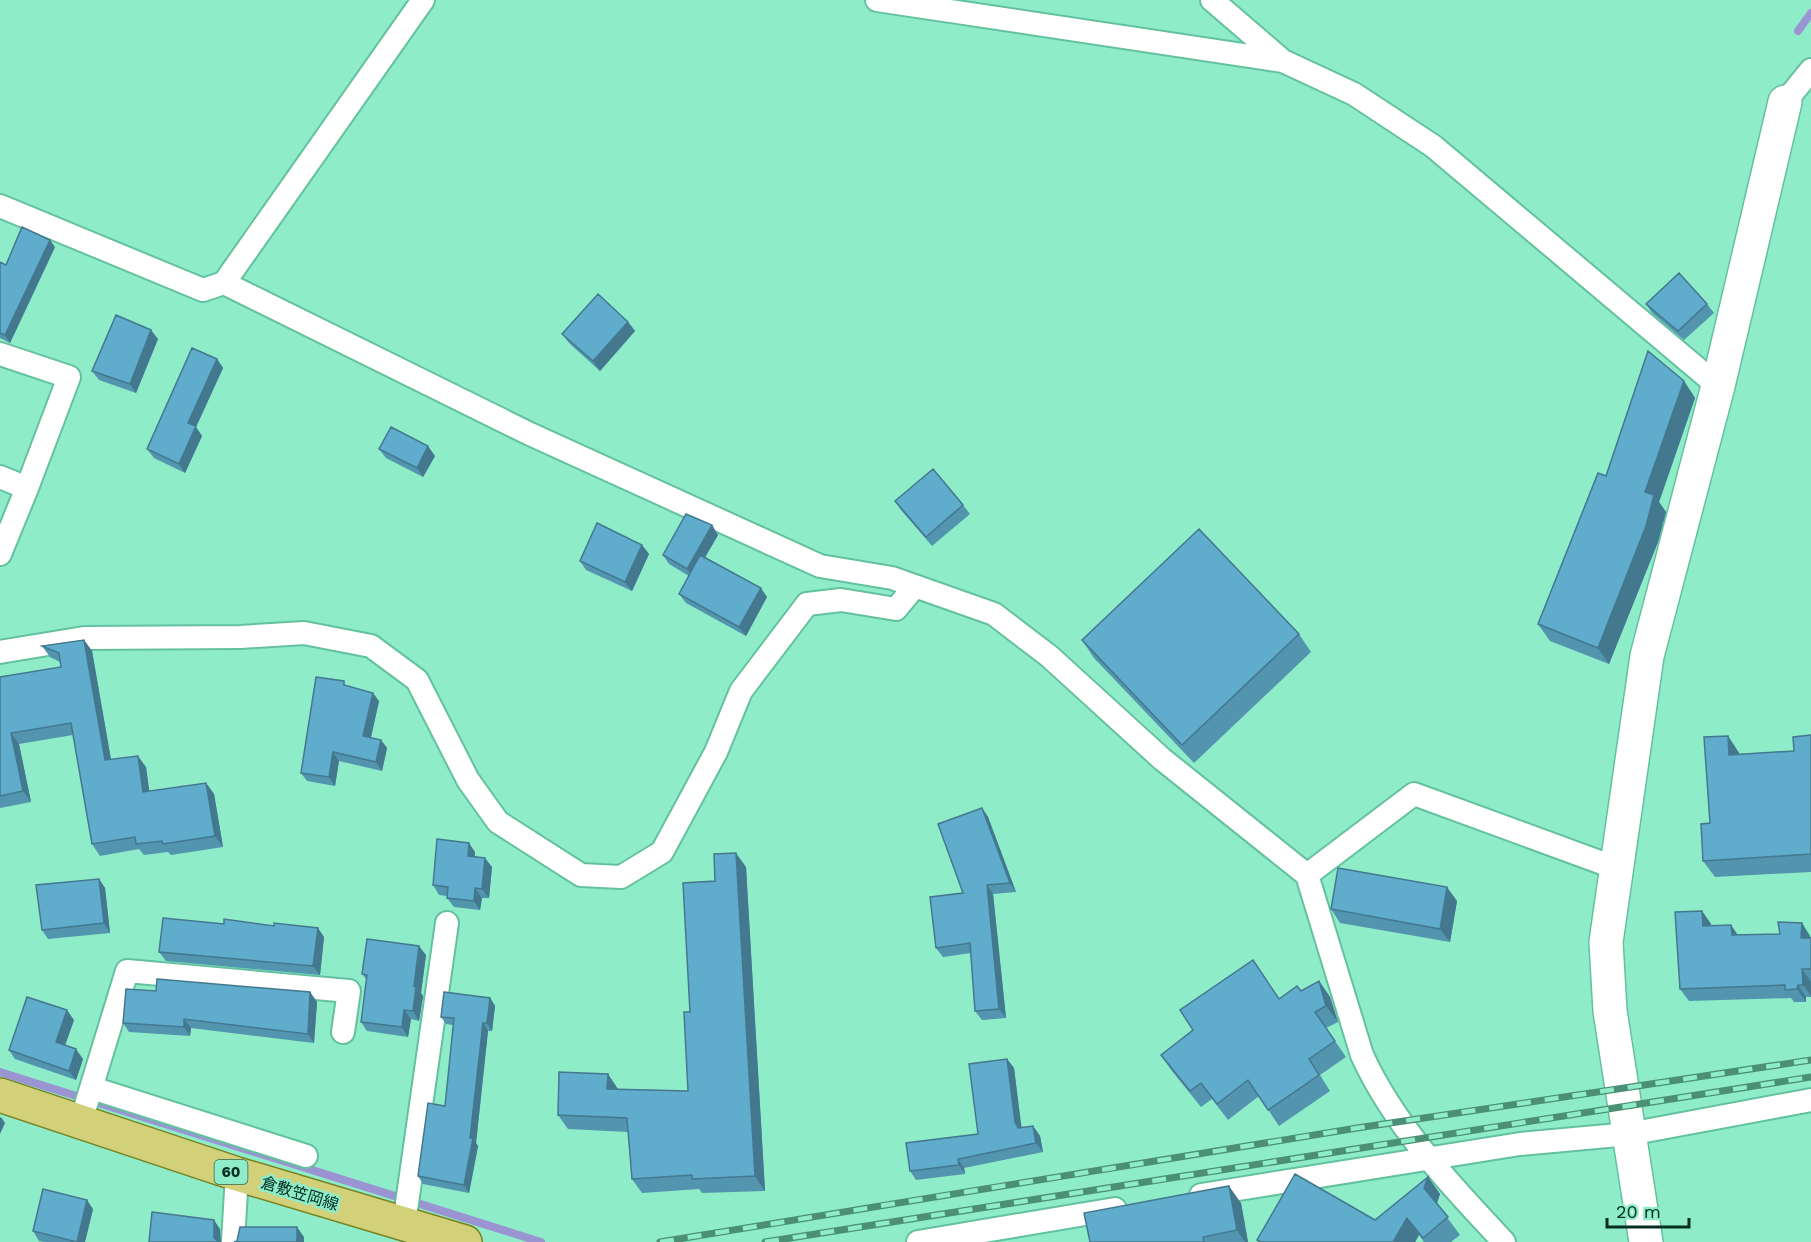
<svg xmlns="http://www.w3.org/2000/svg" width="1811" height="1242" font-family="'Work Sans','Noto Sans JP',sans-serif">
<rect width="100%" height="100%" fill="#8fecc9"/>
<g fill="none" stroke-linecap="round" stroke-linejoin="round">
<path stroke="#9a95d2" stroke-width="8" d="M1798 31 1811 13
M0 1072 541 1242"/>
<g stroke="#63c19f" stroke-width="26">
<path id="street" d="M877 0 1283 61 1354 94 1433 146 1718 386
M1212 0 1283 61
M1785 102 1811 70
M0 206 203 290 224 283 423 0
M224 283 530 434 820 566 892 578 994 614 1049 656 1162 759 1307 875 1362 1055C1393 1124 1452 1187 1504 1242
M0 354 69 377 27 488
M0 477 27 488 0 554
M0 652 84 638 240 637 304 633 371 646 417 680 468 780 498 822 581 875 621 877 662 852 716 752 741 691 807 604 841 600 896 609 915 586
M1307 875 1414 794 1616 868
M92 1088 306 1156
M81 1121 127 971 349 991 343 1032
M1201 1195 1520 1144 1629 1134 1811 1100
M404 1224 447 923
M233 1242 237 1174
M918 1242 1115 1209"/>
</g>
<g stroke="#63c19f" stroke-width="36">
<path id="secondary" d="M1646 1242 1610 1011 1606 942 1647 656 1718 386 1785 102"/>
</g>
<g stroke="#76821f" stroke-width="36">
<path id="primary" d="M0 1095 237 1174 465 1242"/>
</g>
<use href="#street" stroke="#fff" stroke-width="22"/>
<use href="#secondary" stroke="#fff" stroke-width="33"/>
<use href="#primary" stroke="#d2d078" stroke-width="33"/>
<g stroke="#4a8f76" stroke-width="7">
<path id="rail" d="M660 1242 1357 1128 1811 1060
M765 1242 1811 1077"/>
</g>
<use href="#rail" stroke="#8fecc9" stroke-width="4.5" stroke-dasharray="14" stroke-linecap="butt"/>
</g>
<path fill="#5394af" d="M55 247 10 343 0 338V262L6 265Z
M1646 304H1707L1714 313 1684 340 1652 313Z
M628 322 635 331 600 371 569 343 562 334Z
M158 339 136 393 99 380 92 371Z
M217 359 223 368 196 427 202 436 185 473 154 458 147 449Z
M1684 381 1695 398 1659 502 1666 512 1658 542 1609 664 1550 641 1538 624Z
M379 449 435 456 423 477 386 458Z
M895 501 963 505 970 514 932 546 901 510Z
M712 525 718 535 705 557 767 597 746 636 686 603 679 594 689 576 669 564 663 555Z
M642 545 649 554 632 591 586 570 580 561Z
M1299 634 1311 652 1194 763 1094 658 1082 640Z
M84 640 92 651 111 760 146 767 149 791 206 783 214 794 223 847 171 855 168 852 144 855 139 849 100 856 92 844 73 735 19 744 31 802 0 808V677L61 667 60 662 50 657 42 646Z
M348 687 379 701 371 738 381 740 387 748 382 771 339 761 335 786 307 781 301 773Z
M1811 735V872L1715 877 1703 861 1710 823 1728 736 1739 753V754L1794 751Z
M982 808 988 817 1016 892 993 894 1006 1018 982 1020 975 1011 971 953 943 957 936 948 963 893Z
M475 852V857L492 867 489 898H482L480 910 454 907 447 898V896L439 895 433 885Z
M746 867 765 1191 702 1193 699 1189 642 1193 632 1179 628 1132 568 1129 558 1115 618 1089 688 1091 690 1012 715 881Z
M99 879 105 888 110 933 48 939 42 930Z
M1457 901 1450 942 1340 923 1331 909Z
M1702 911 1711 924V926L1738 935 1780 934 1802 923 1811 938V997H1806V1002H1794L1791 998 1689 1001 1680 989Z
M324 937 320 975 166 961 159 952Z
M426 955 421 993 423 996 419 1021 411 1019 408 1037 367 1031 361 1022 367 980 362 974Z
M1319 981 1330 997 1338 1022 1326 1028 1346 1057 1320 1075 1330 1091 1279 1126 1259 1096 1228 1120 1212 1099 1201 1107 1172 1071 1161 1055 1279 999 1301 991Z
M156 991 310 992 317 1002 314 1043 191 1028 190 1036 129 1032 123 1023Z
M490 998 495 1006 492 1031H488L476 1143 478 1146 469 1193 423 1184 418 1176 445 1106 453 1025 446 1024 441 1017Z
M74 1020 65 1045 83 1059 76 1080 15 1059 9 1050Z
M1007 1059 1014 1068 1021 1128 1033 1126 1040 1136 1043 1152 964 1168 965 1174 916 1180 910 1171 978 1134Z
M1428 1177 1440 1194 1437 1204 1460 1235 1451 1242H1424L1419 1235 1415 1242H1258L1257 1240 1375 1220Z
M1241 1203 1248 1242H1090Z
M93 1209 85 1242H44L39 1241 33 1231Z"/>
<path fill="#43788f" d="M50 240 55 247 10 343 5 335Z
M628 322 635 331 600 371 593 361Z
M151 330 158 339 136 393 130 384Z
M217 359 223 368 196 427 202 436 185 473 179 464 188 423Z
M1684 381 1695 398 1659 502 1666 512 1658 542 1609 664 1598 648 1645 492Z
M428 446 435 456 423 477 417 468Z
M712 525 718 535 693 578 687 569Z
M642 545 649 554 632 591 625 582Z
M761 588 767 597 746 636 739 627Z
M84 640 92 651 113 771 105 760Z
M373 693 379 701 369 745 363 736Z
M11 733 19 744 31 802 23 791Z
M1728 736 1739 753 1741 772 1729 755Z
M381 740 387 748 382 771 376 762Z
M333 752 339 761 335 786 329 777Z
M138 756 146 767 151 803 143 792Z
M206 783 214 794 223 847 215 836Z
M982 808 988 817 1016 892 1010 883Z
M469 843 475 852 474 865 468 856Z
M736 853 746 867 765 1191 755 1176Z
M485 858 492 867 489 898 482 889Z
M99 879 105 888 110 933 104 923Z
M987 885 993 894 1006 1018 999 1009Z
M1447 887 1457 901 1450 942 1440 929Z
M475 888 482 898 480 910 474 901Z
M1702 911 1711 924 1712 939 1703 926Z
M1802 923 1810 936V950L1801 938Z
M1731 925 1740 938 1732 935Z
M318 928 324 937 320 975 313 966Z
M419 946 426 955 421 993 423 996 419 1021 413 1011 414 986Z
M1802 969 1811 982V996L1803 985Z
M1319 981 1330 997 1338 1022 1326 1006Z
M1798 985 1806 997V1002L1797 989Z
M310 992 317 1002 314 1043 308 1034Z
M490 998 495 1006 492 1031 487 1023Z
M67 1010 74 1020 63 1051 56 1042Z
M404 1010 411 1019 408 1037 402 1027Z
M184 1019 191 1028 190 1036 184 1027Z
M483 1023 488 1031 476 1143 478 1146 469 1193 464 1185Z
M76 1049 83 1059 76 1080 69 1071Z
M1007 1059 1014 1068 1022 1131 1018 1128 1015 1122Z
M608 1074 618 1089 617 1103 607 1089Z
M1 1117 5 1123 0 1134V1118Z
M1033 1126 1040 1136 1043 1152 1036 1143Z
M958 1159 964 1168 965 1174 959 1165Z
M1428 1177 1440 1194 1436 1205 1424 1188Z
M1229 1186 1241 1203 1248 1242H1245L1237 1230Z
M87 1200 93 1209 85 1242H77Z
M1407 1218 1419 1235 1415 1242H1393Z
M214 1220 220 1229 221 1242H217L214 1238Z
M297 1227 304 1237V1242H297Z"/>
<path fill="#60accc" stroke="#43788f" stroke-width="1.5" d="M22 227 50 240 5 335 0 333V262L6 265Z
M1679 273 1707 304 1678 331 1646 304Z
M598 294 628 322 593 361 562 334Z
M116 315 151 330 130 384 92 371Z
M192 348 217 359 188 423 196 426 179 464 147 449Z
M1648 351 1684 381 1645 492 1654 495 1646 526 1598 648 1538 624 1598 473 1606 476Z
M391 427 428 446 417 468 379 449Z
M933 469 963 505 926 537 895 501Z
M686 514 712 525 687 569 663 555Z
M597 523 642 545 625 582 580 561Z
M1199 529 1299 634 1182 745 1082 640Z
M700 555 761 588 739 627 679 594Z
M84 640 105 760 138 756 143 792 206 783 215 836 163 844 162 841 136 844 135 837 92 844 71 723 11 733 23 791 0 796V677L61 667 59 653 42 646Z
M316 677 344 681V685L373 693 363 736 381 740 376 762 333 752 329 777 301 773Z
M1811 735V854L1703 861 1701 824 1710 823 1704 737 1728 736 1729 755 1794 751 1793 737Z
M982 808 1010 883 987 885 999 1009 975 1011 970 943 936 948 930 897 963 893 938 824Z
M437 839 469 843 468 856 485 858 482 889 475 888 474 901 447 898 448 887 433 885Z
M736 853 755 1176 692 1179V1175L632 1179 627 1118 558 1115 559 1072 608 1074 607 1089 688 1091 684 1012H690L683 883 715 881 714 854Z
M1338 868 1447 887 1440 929 1331 909Z
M99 879 104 923 42 930 36 885Z
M1702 911 1703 926 1731 925 1732 935 1780 934 1778 922 1802 923 1801 938H1811V969H1802L1803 985H1798L1797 989 1785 990V985L1680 989 1675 912Z
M163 918 224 924V919L274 926V923L318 928 313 966 159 952Z
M367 939 419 946 414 986 416 987 413 1011 404 1010 402 1027 361 1022 367 975 362 974Z
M1253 960 1279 999 1297 986 1301 991 1319 981 1326 1006 1315 1012 1335 1041 1309 1059 1319 1075 1268 1110 1248 1080 1217 1104 1201 1083 1190 1091 1161 1055 1193 1030 1180 1010Z
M157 979 310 992 308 1034 184 1019V1027L123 1023 126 989 156 991Z
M444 992 490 998 487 1023H483L470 1138H473L464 1185 418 1176 428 1103 445 1106 454 1018 441 1017Z
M27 997 67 1010 56 1042 76 1049 69 1071 9 1050Z
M1007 1059 1015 1122 1018 1128 1033 1126 1036 1143 958 1159 959 1165 910 1171 906 1143 978 1134 969 1064Z
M1295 1174 1375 1220 1428 1177 1424 1188 1448 1217 1423 1238 1407 1218 1393 1242H1261L1257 1240Z
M1229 1186 1237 1230 1203 1237 1204 1242H1090L1084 1213Z
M43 1189 87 1200 77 1242 33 1231Z
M152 1212 214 1220V1238L219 1242H149Z
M240 1227H297V1242H234L237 1241Z"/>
<g text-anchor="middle" stroke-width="5" stroke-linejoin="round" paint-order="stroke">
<rect fill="#8fecc9" stroke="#2d6753" stroke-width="1.5" x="214.5" y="1160" width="33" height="24" rx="4.5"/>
<g font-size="15" font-weight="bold" fill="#032e21">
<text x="231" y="1177">60</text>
</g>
<g font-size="16" fill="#032e21" stroke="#8fecc9">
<text transform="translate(300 1193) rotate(17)" y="6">倉敷笠岡線</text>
</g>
</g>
<path d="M1607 1218v9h82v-9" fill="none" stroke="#032e21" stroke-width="3"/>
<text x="1616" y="1218" font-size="18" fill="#032e21" stroke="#8fecc9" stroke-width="4.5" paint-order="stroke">20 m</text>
</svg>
